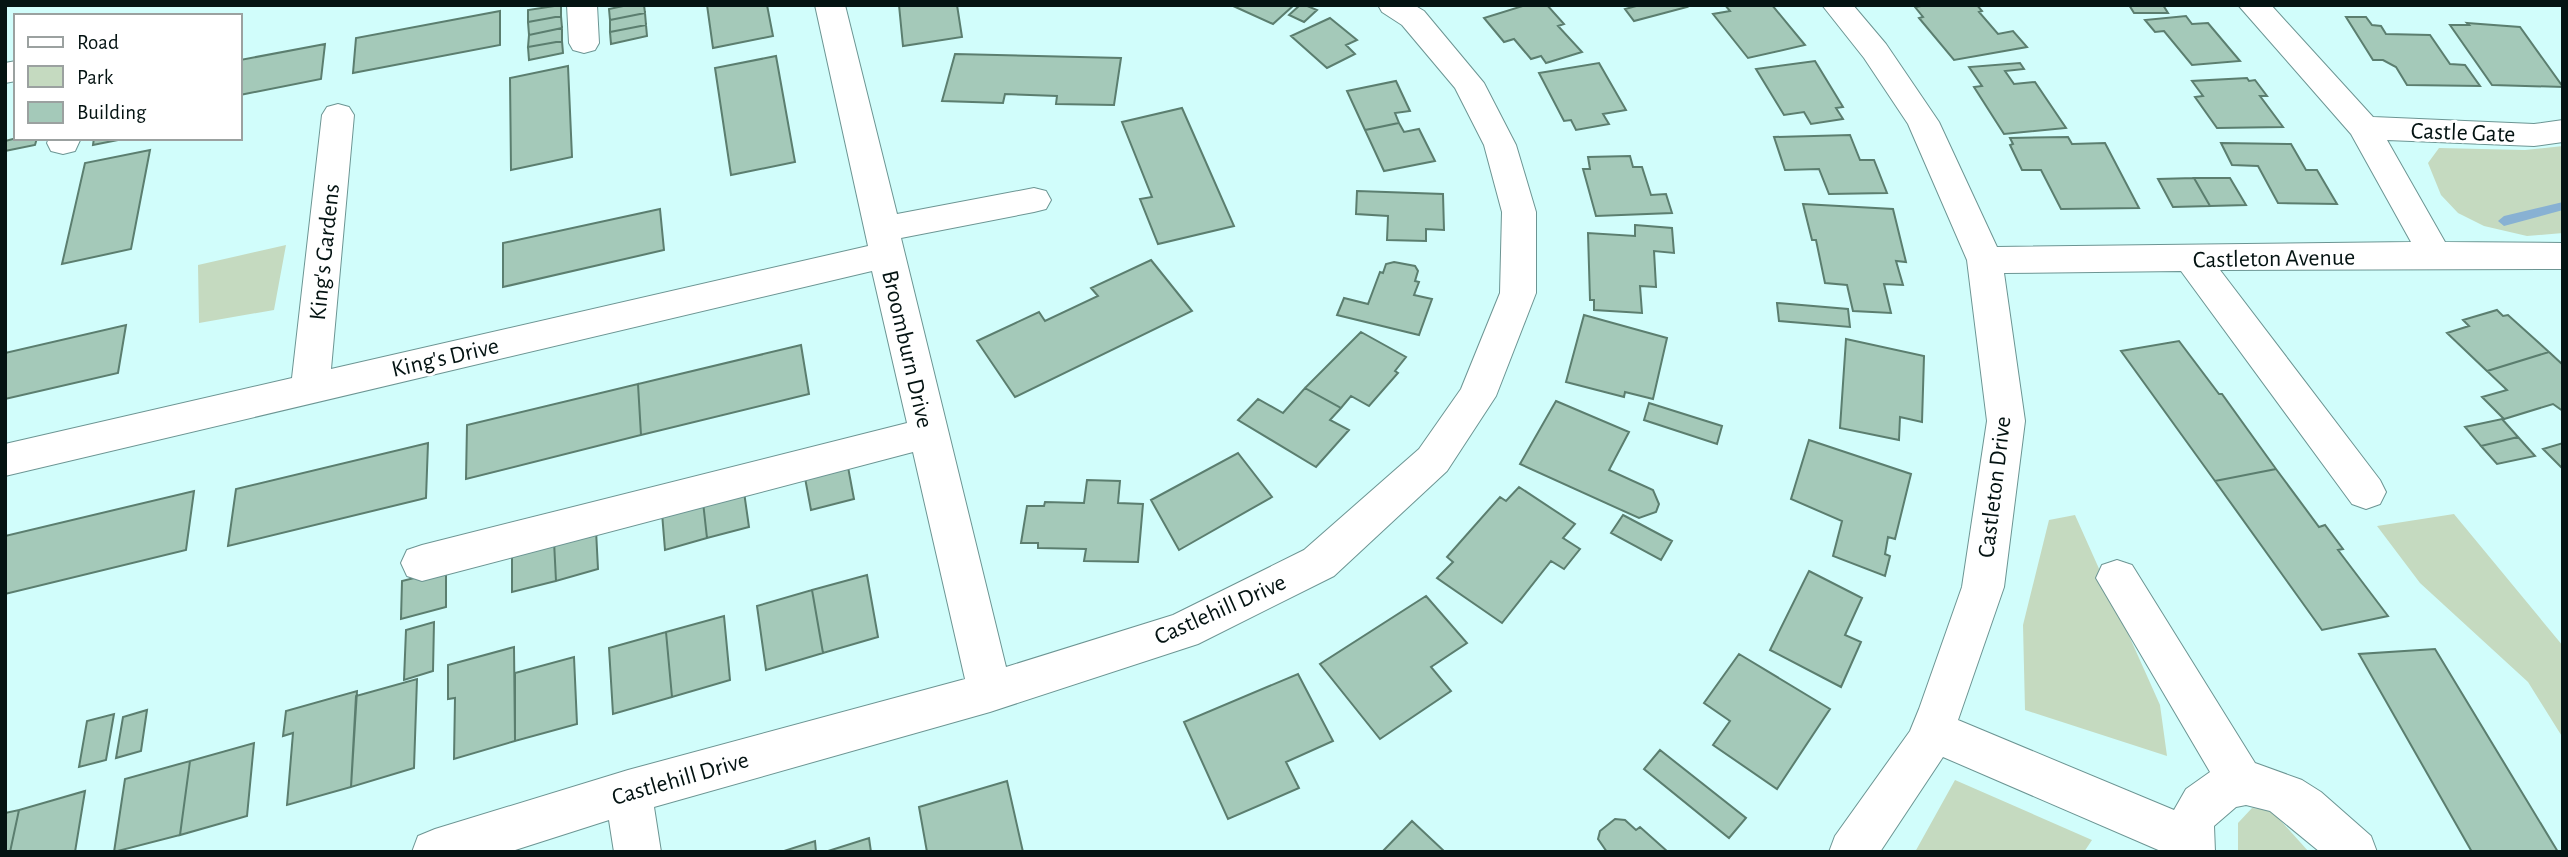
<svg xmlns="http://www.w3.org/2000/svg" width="2568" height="857" font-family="'Alegreya Sans',sans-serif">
<rect width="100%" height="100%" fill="#d1fdfb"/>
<path fill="#c5dac0" d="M2563 146V233L2527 236 2484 226 2458 213 2441 195 2428 163 2439 148 2525 150Z
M286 245 274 310 199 323 198 265Z
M2454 514 2563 646V738L2528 682 2420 583 2377 526Z
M2075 515 2160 705 2167 756 2025 710 2023 625 2049 520Z
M1955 780 2092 840 2084 852H1915Z
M2252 808 2271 810 2309 852H2238V823Z"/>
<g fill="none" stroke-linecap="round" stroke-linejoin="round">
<path fill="#88b1d3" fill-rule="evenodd" d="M2563 202V210L2504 226 2498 221 2504 216Z"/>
</g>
<path fill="#a4c9b9" stroke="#5b7e6f" stroke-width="2" d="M561 5V16L528 22V10Z
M628 5H644L645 13 610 20 609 9Z
M707 5H767L773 36 713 48Z
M899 5H957L962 37 903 46Z
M1231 5H1294L1273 24Z
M1300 5H1305L1317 10 1304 22 1289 15Z
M1526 5H1547L1564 24 1558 26 1582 52 1546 63 1541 56 1531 59 1514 39 1504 42 1484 18Z
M1640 5H1685L1687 7 1634 21 1625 9Z
M1725 5H1772L1805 45 1748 58 1713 14 1730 11Z
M1927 5H1977L1982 11 1979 12 1998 34 2013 31 2027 47 1954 60 1919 18 1923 17 1915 7Z
M2129 5H2163L2168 13H2134Z
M500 11V45L353 73 356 38Z
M645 13 646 25 610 32V20Z
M561 16 562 28 529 35 528 22Z
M2186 16 2192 24 2208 23 2240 61 2192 65 2164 31 2155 32 2145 20Z
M2346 17H2366L2372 25 2381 26 2386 34 2430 35 2450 64 2465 65 2480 86 2407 85 2396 67 2383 60H2373Z
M1330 18 1357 40 1346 45 1355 54 1327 68 1291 36Z
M2467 23 2520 27 2563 87 2492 85 2450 25H2469Z
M646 25 647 36 611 44 610 32Z
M562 28V41L528 47 529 35Z
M562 41 563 53 529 60 528 47Z
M325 44 321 79 240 95V60Z
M955 54 1121 58 1114 105 1056 104 1057 96 1005 94 1003 103 942 101Z
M776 56 795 162 731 175 715 68Z
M1815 61 1843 107 1836 108 1843 119 1811 124 1804 112 1784 115 1756 69Z
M1599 63 1626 110 1603 114 1609 124 1576 130 1571 120 1564 121 1539 73Z
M2020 63 2024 69 2005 71 2014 84 2035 82 2066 128 2004 134 1974 87 1982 86 1969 67Z
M568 66 572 157 511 170 510 78Z
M2247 78 2249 81 2255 80 2267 96H2260L2283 127 2217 128 2195 97 2203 96 2192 81Z
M1396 81 1410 111 1395 113 1399 123 1365 130 1347 91Z
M1182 108 1234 226 1158 244 1140 199 1152 197 1122 122Z
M1399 123 1404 132 1419 129 1435 161 1384 171 1365 130Z
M1850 135 1860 160H1874L1887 193 1829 194 1819 169 1785 170 1774 137Z
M2068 137 2072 144 2105 143 2139 208 2061 209 2041 170H2022L2010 145 2013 144 2010 138Z
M17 138H37L35 145 5 151V141Z
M94 138H128L93 145Z
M2221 143 2291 144 2306 170H2317L2337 204 2278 203 2258 166 2232 165Z
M150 150 131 249 62 264 85 163Z
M1630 156 1633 167H1642L1651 195 1666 194 1672 213 1596 216 1583 169H1590L1588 157Z
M2194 178H2230L2246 205 2210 206Z
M2194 178 2210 206 2173 207 2158 179Z
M1357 191 1443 194 1444 230 1426 229V241L1387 240 1388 216 1356 214Z
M1803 204 1893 209 1906 262 1896 261 1903 285 1884 284 1891 313 1853 311 1847 285 1825 283 1816 240H1812Z
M660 209 664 250 503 287V243Z
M1635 225 1672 228 1674 253 1654 251 1656 287 1640 286 1642 313 1594 310V300H1590L1588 233 1635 236Z
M1151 260 1192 311 1015 397 977 341 1039 312 1045 321 1098 296 1091 288Z
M1394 262 1415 266 1418 271 1415 281 1419 282 1414 295 1432 299 1419 335 1337 315 1344 298 1368 304 1380 272 1383 273 1386 264Z
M1777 303 1848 309 1850 327 1779 321Z
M2497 310 2503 316 2508 315 2549 352 2487 371 2447 333 2469 326 2463 320Z
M1584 315 1667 338 1653 399 1625 392 1624 397 1566 382Z
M126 325 118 373 5 399V353Z
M1361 332 1406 357 1395 371 1398 373 1369 406 1351 396 1341 408 1305 388Z
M1846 339 1924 356 1922 422 1900 417 1899 440 1840 428Z
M2179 341 2219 394H2222L2276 469 2215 481 2121 351Z
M801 345 809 394 641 435 638 384Z
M2549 352 2563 365V411L2553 404 2504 419 2482 397 2507 390 2487 371Z
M638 384 641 435 466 479 467 425Z
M1305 388 1341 408 1330 420 1349 430 1316 467 1238 420 1258 399 1283 413Z
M1556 401 1629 432 1609 470 1653 490 1659 504 1656 512 1639 518 1520 464Z
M1649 403 1722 426 1717 444 1644 420Z
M2502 419 2518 437 2481 446 2465 427Z
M2518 437 2535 456 2497 464 2481 446Z
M1809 440 1911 474 1895 539 1888 537 1885 554 1890 556 1885 576 1833 556 1842 521 1791 499Z
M428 443 426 498 228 546 236 489Z
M2563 443V469L2543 449Z
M1238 453 1272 497 1179 550 1151 500Z
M848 467 854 499 811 510 805 478Z
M2276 469 2319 527 2325 525 2343 549 2338 550 2388 616 2322 630 2215 481Z
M1087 480 1120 481 1118 503 1143 504 1138 562 1084 561 1086 549 1038 548V543H1021L1027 506H1044L1045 502 1084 503Z
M1519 487 1575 524 1563 538 1580 549 1564 569 1551 561 1502 623 1437 578 1453 562 1447 557 1500 497 1506 501Z
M194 491 186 550 5 594V536Z
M744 492 749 527 707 538 703 502Z
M703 502 707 538 665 550 662 513Z
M1623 515 1672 541 1661 560 1611 533Z
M596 530 598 569 556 581 554 541Z
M554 541 556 581 512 592V553Z
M446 570V607L401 619 402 581Z
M1809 571 1862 598 1845 635 1861 642 1841 687 1770 650Z
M867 575 878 637 823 653 812 590Z
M812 590 823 653 766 670 757 606Z
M1426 596 1467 643 1431 667 1451 691 1380 739 1320 664Z
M724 616 730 680 672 697 666 632Z
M434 622 433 671 404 680 406 630Z
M666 632 672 697 613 714 609 648Z
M514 647 515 741 454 759 455 698 448 699V665Z
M2435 649 2558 852H2472L2359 654Z
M1739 654 1830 709 1777 789 1713 745 1730 721 1704 703Z
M574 657 577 724 515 741V673Z
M1298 674 1333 741 1286 762 1299 788 1228 819 1184 722Z
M417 679 414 768 351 787 356 696Z
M357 691 351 787 287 805 293 733 283 736 286 711Z
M147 710 141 751 116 758 123 717Z
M114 714 106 760 79 767 87 721Z
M254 743 247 816 180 835 190 761Z
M1660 750 1746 818 1729 838 1644 769Z
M190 761 180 835 114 852 125 779Z
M1007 781 1023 852H927L919 807Z
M85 791 75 852H10L19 810Z
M19 810 10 852H5V813Z
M1615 819 1625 820 1636 830 1640 827 1668 852H1607L1598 839 1600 831Z
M1412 821 1445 852H1382Z
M869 838 871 852H825Z
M815 841 816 852H781Z"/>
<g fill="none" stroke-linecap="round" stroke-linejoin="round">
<g stroke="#6c9593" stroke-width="2">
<path id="minor" d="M567 5H597L599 43 595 50 584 53 573 50 569 43Z
M815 5H845L897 214 1034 188 1046 191 1051 200 1046 209 1034 212 901 238 1006 667 1173 615 1304 550 1419 449 1461 389 1500 293 1502 212 1484 145 1455 88 1402 25 1382 12 1378 5H1414L1424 11 1484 83 1516 145 1536 212V293L1496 396 1447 471 1334 576 1198 644 990 712 654 807 661 852H614L609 820 509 852H412L418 836 435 829 628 770 965 679 913 452 422 581 407 576 401 563 407 550 422 545 907 423 872 271 5 476V444L292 378 322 115 327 107 338 104 349 107 354 115 331 369 868 246Z
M1822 5H1853L1886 44 1939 122 1997 247 2411 242 2351 134 2238 5H2271L2373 117 2534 124 2563 120V142L2534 146 2387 140 2445 242 2563 243V269L2220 270 2380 480 2386 492 2380 504 2366 509 2352 504 2181 271 2004 273 2025 421 2004 587 1958 720 2174 810 2186 789 2210 772 2096 578 2102 565 2117 560 2132 565 2255 763 2302 780 2321 792 2371 836 2377 852H2320L2270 811 2246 805 2236 807 2214 826 2215 852H2163L1943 757 1880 852H1829L1835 836 1910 731 1919 709 1962 587 1987 421 1967 260 1908 124 1864 58Z
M16 61V81L5 83V63Z
M49 138H81L75 151 63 154 51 151 47 143Z"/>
</g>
<use href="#minor" fill="#fff" fill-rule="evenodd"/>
</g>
<g text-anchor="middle" stroke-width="6" stroke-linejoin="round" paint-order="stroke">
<g font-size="24" fill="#041312" stroke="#fff">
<text transform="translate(2463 132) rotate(2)" y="8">Castle Gate</text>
<text transform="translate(324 252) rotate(-84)" y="8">King's Gardens</text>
<text transform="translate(2274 258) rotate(-1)" y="8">Castleton Avenue</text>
<text transform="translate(908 349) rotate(77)" y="8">Broomburn Drive</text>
<text transform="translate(445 357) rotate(-13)" y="8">King's Drive</text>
<text transform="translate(1994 487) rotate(-83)" y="8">Castleton Drive</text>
<text transform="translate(1220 609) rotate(-24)" y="8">Castlehill Drive</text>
<text transform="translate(680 778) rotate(-16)" y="8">Castlehill Drive</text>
</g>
</g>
<rect width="2568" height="857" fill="none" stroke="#041312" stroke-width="14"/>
<rect x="14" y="14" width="228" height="126" fill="#ffffff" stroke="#9ba1a0" stroke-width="2"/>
<rect x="28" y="37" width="35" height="10" fill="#ffffff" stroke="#9ba1a0" stroke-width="2"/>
<text x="77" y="49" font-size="21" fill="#041312">Road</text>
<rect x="28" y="66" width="35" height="21" fill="#c5dac0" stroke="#9ba1a0" stroke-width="2"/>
<text x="77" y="84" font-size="21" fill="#041312">Park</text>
<rect x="28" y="102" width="35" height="21" fill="#a4c9b9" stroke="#9ba1a0" stroke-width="2"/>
<text x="77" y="119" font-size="21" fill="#041312">Building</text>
</svg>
